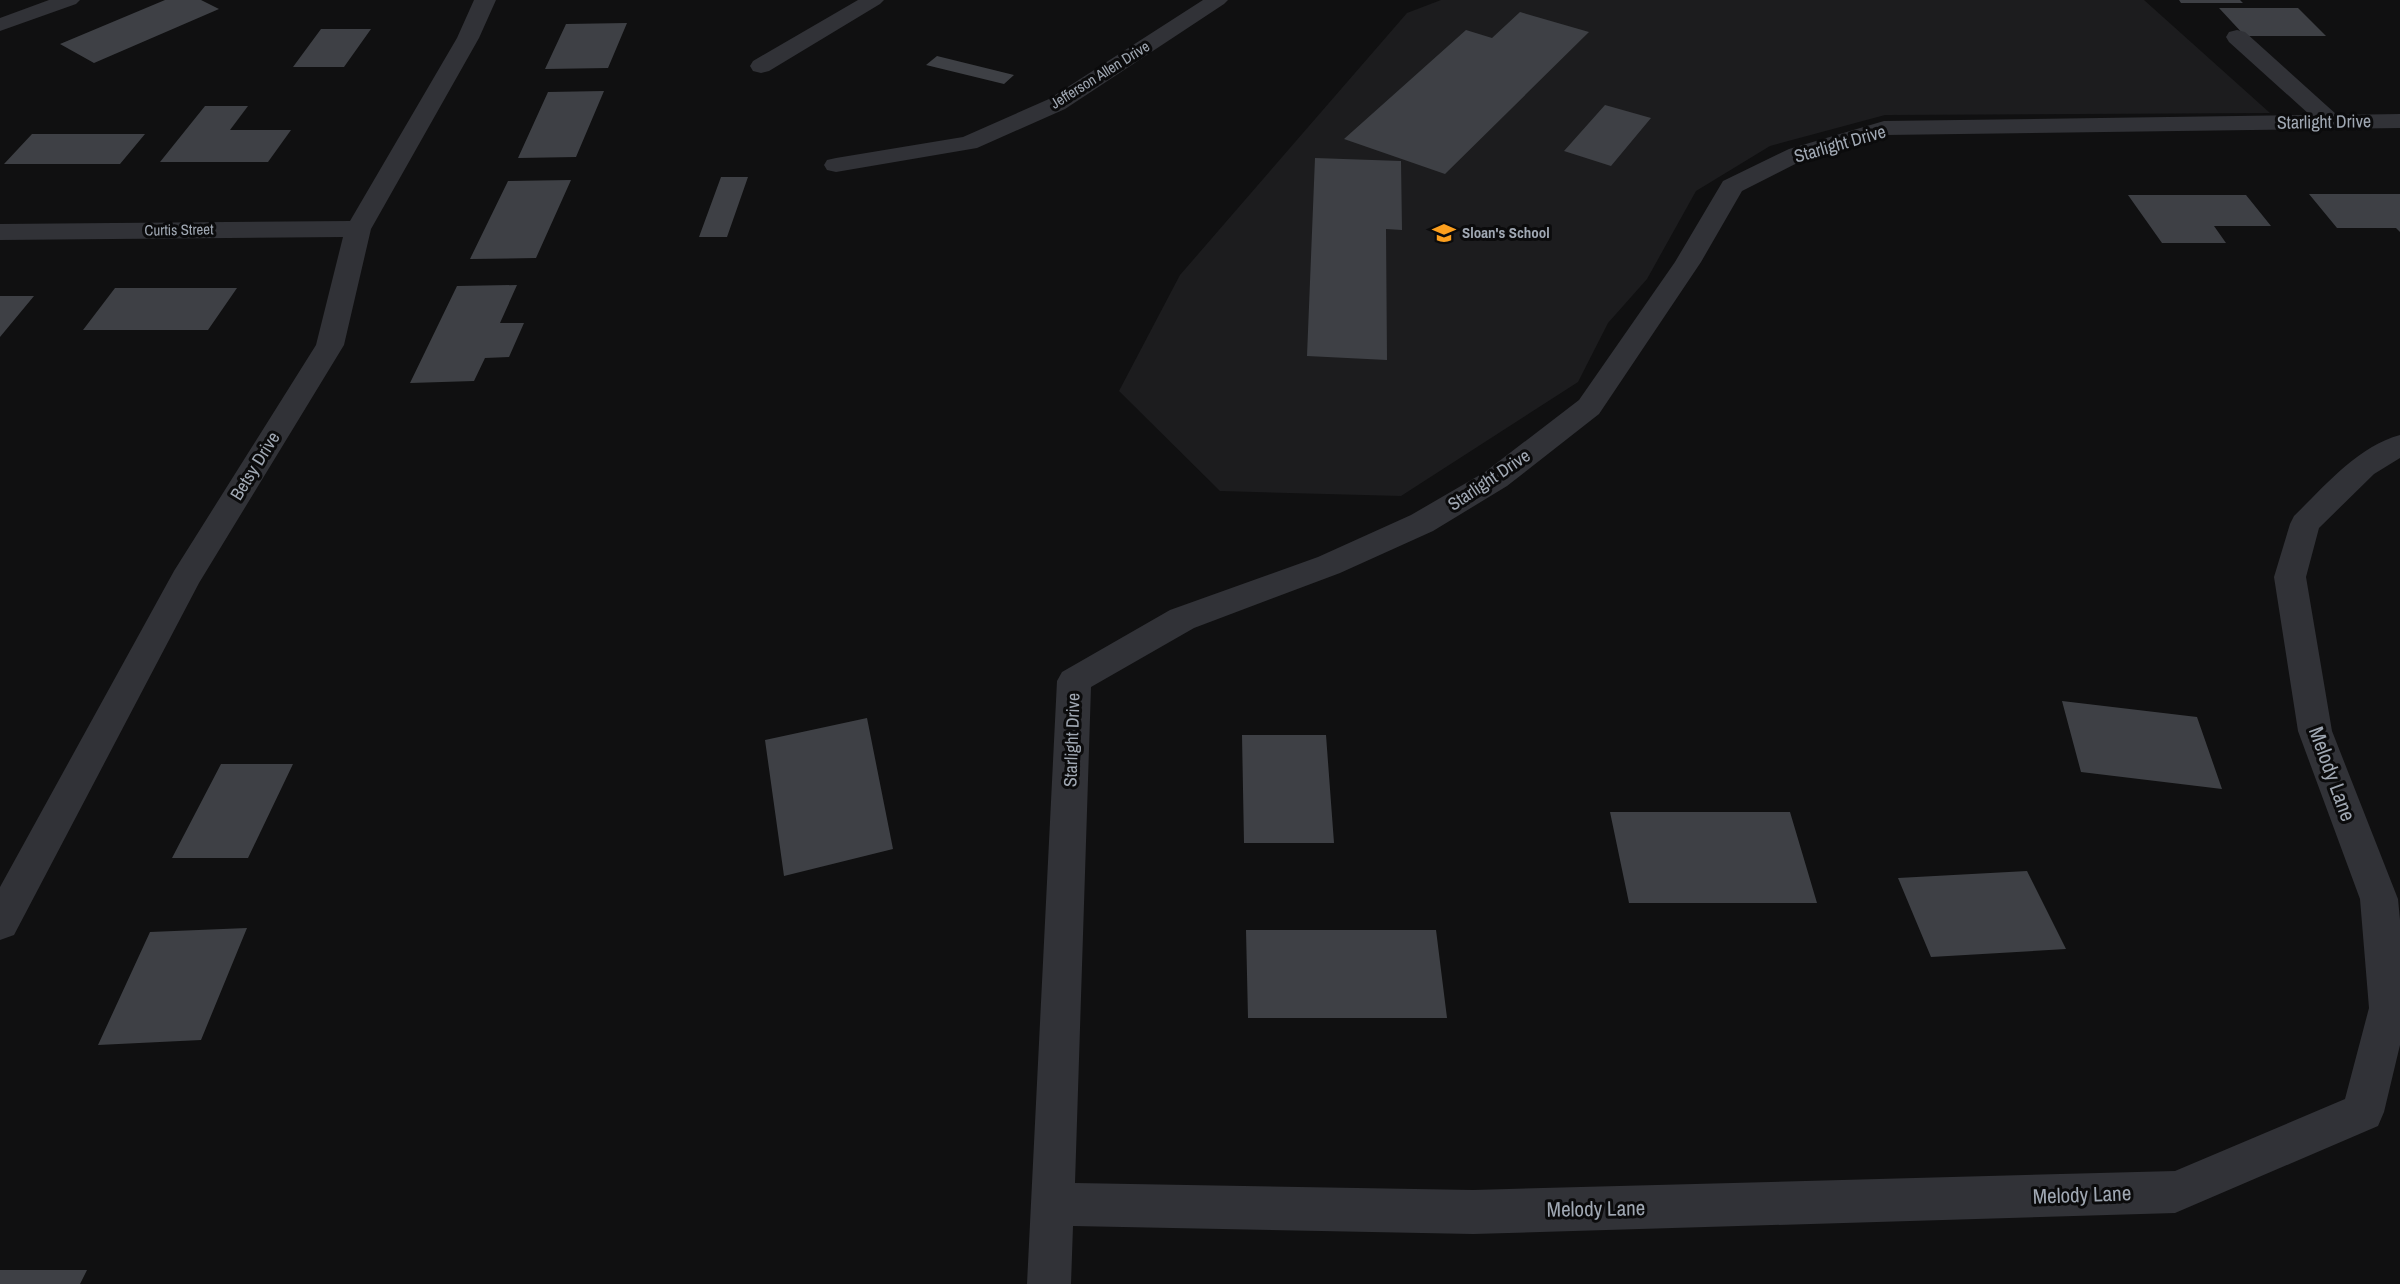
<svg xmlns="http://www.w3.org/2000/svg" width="2400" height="1284" font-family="'Archivo Narrow',sans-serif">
<rect width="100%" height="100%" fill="#101011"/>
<path fill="#1c1c1e" d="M1441 0H2144L2270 113 1885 115 1770 146 1696 191 1647 279 1608 323 1578 382 1401 496 1220 491 1119 391 1180 275 1407 13Z"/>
<path fill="#3e4045" d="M165 0H201L219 9 94 63 60 44Z
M2179 0H2240L2243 3H2181Z
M2219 8H2298L2326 36H2245Z
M1520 12 1589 32 1445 174 1344 139 1466 30 1492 38Z
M627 23 608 68 545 69 566 24Z
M321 29H371L344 67H293Z
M937 56 1014 75 1004 84 926 65Z
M604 91 576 157 518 158 548 92Z
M1605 105 1651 118 1611 166 1564 151Z
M205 106H248L230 130H291L268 162H160Z
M32 134H145L120 164H4Z
M1315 158 1401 161 1402 230 1386 229 1387 360 1307 356Z
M721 177H748L727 237H699Z
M571 180 536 258 470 259 508 181Z
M2309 194H2400V232L2396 228H2337Z
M2128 195H2246L2271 226H2214L2226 243H2162Z
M517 285 500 323H524L509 357 485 358 474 381 410 383 457 286Z
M115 288H237L208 330H83Z
M0 296H34L0 337Z
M2062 701 2197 717 2222 789 2081 772Z
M867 718 893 849 784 876 765 740Z
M1242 735H1326L1334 843H1244Z
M221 764H293L248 858H172Z
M1610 812H1790L1817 903H1629Z
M2027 871 2066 949 1931 957 1898 878Z
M247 928 201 1040 98 1045 150 932Z
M1246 930H1436L1447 1018H1248Z
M0 1270H87L80 1284H0Z"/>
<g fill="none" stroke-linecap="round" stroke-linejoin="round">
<path fill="#313237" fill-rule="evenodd" d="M49 0H80L76 4 0 31V18Z
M474 0H496L479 38 371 229 344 345 199 583 14 935 0 940V887L174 571 316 345 343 237 0 240V224L350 221 457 38Z
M858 0H884L880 4 769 71 761 73 753 71 750 66 753 61Z
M1203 0H1228L1224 4 1065 109 977 148 836 172 827 170 824 165 827 160 836 158 963 137 1049 99Z
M2237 30 2245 32 2337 115 2400 114V128L1886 135 1805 159 1742 191 1701 262 1599 414 1507 486 1433 531 1340 573 1194 628 1091 687 1075 1183 1473 1190 2175 1171 2345 1099 2369 1008 2360 899 2298 731 2274 577 2290 524 2294 516C2325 486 2357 447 2400 435V458L2374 474 2319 528 2306 577 2332 731 2398 899 2400 920V1045L2384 1112 2378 1126 2175 1213 1473 1234 1073 1226 1071 1284H1027L1057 681 1062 672 1170 610 1318 557 1411 515 1485 472 1579 400 1675 262 1723 181 1789 149 1884 121 2310 115 2229 42 2226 37 2229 32Z"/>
</g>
<defs>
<g id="school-bare" transform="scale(1.8)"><path d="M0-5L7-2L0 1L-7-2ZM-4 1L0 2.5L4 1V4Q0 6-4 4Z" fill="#fc9f1e" stroke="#0b0b0c" stroke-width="2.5" paint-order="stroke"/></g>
</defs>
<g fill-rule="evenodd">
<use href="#school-bare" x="1444" y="233"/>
</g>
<g text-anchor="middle" stroke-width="6" stroke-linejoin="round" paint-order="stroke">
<g font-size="15" fill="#a0a8b3" stroke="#0b0b0c">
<text transform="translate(1100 75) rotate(-32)" y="5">Jefferson Allen Drive</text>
<text transform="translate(179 230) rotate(-1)" y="5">Curtis Street</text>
</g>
<g font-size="15" font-weight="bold" fill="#a0a8b3" stroke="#0b0b0c" text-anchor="start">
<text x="1462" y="238">Sloan's School</text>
</g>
<g font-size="18" fill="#a0a8b3" stroke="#0b0b0c">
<text transform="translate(2324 122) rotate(-1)" y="6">Starlight Drive</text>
<text transform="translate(1840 144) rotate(-16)" y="6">Starlight Drive</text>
<text transform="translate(255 466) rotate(-58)" y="6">Betsy Drive</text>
<text transform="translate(1489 480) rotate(-34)" y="6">Starlight Drive</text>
<text transform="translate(1072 740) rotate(-88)" y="6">Starlight Drive</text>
</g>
<g font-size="21" fill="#a0a8b3" stroke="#0b0b0c">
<text transform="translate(2332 774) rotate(70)" y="7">Melody Lane</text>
<text transform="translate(2082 1195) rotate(-2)" y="7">Melody Lane</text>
<text transform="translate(1596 1209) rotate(-1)" y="7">Melody Lane</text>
</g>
</g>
</svg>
